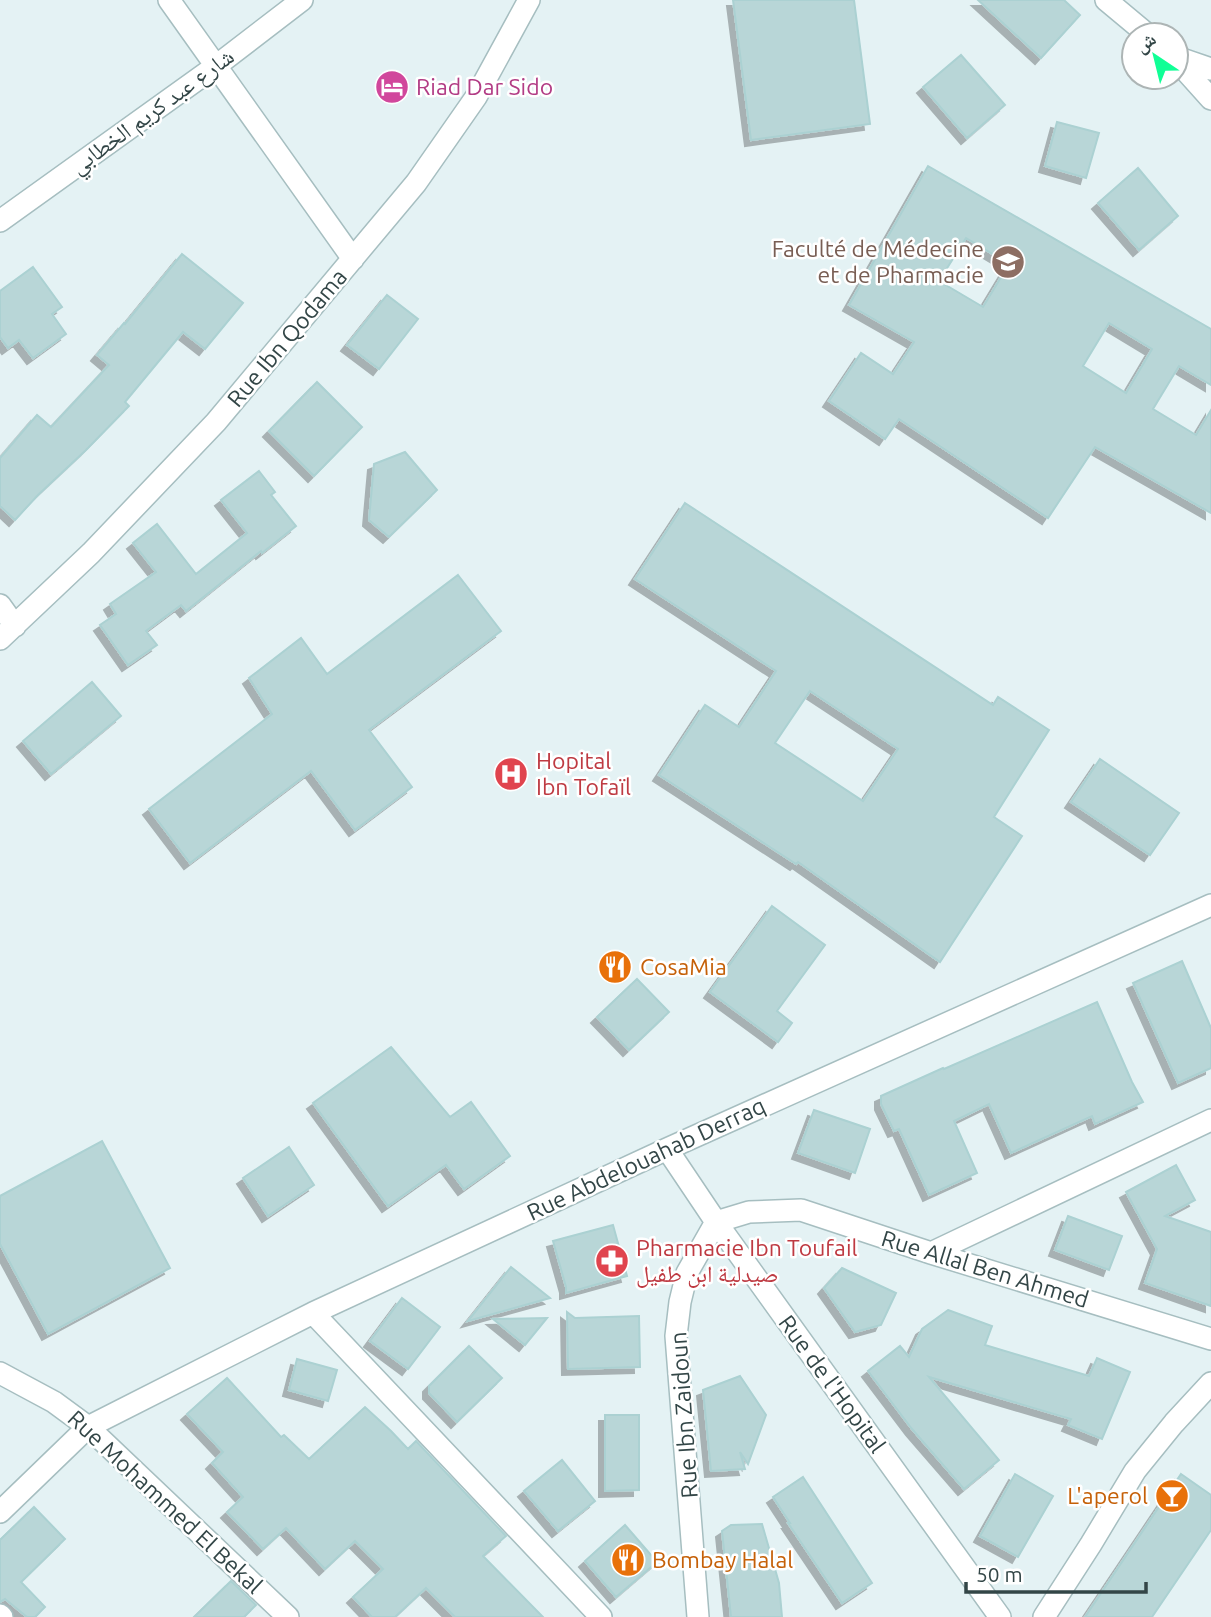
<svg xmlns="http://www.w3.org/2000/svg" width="1211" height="1617" font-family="Ubuntu,'Noto Naskh Arabic',sans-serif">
<defs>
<filter id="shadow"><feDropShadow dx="-6" dy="6" stdDeviation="0" flood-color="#0004"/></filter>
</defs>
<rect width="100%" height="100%" fill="#e4f2f4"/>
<path fill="#b8d6d7" stroke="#abd1d2" stroke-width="2" fill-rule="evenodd" filter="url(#shadow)" d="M733 0H854L870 124 751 140Z
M978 0H1064L1080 15 1041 58Z
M961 55 1005 105 967 138 923 87Z
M1057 122 1099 133 1086 178 1045 166Z
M928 166 1211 329V385L1179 366 1153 409 1196 435 1211 410V513L1095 447 1048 518 899 419 885 439 829 401 861 353 893 374 914 342 849 305ZM966 238 1009 264 983 307 939 281ZM1109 323 1152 349 1126 393 1083 366Z
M1138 168 1178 216 1139 250 1098 203Z
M182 254 243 303 205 349 183 332 125 402 129 406 86 450 38 495 15 520 0 506V458L37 415 51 427 109 365 97 355 124 323 125 324Z
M33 267 62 307 52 314 66 334 33 358 19 340 8 348 0 337V291Z
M387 295 418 319 379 369 347 345Z
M317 382 362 427 314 476 269 431Z
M405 452 437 490 389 537 369 520 374 464Z
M259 471 275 492 271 495 296 526 262 553 261 551 186 611 181 605 146 631 157 645 128 665 100 625 116 614 110 604 156 572 133 543 157 524 196 574 247 533 221 500Z
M685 503 993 705 998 697 1049 730 994 817 1022 836 940 962 798 862 796 864 659 775 705 705 739 727 776 671 635 579ZM810 691 898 749 863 801 775 743Z
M458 575 501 631 369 730 412 787 355 830 311 771 190 863 149 809 272 714 249 678 301 638 327 674Z
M92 682 121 716 51 774 23 741Z
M1100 759 1179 813 1150 855 1071 802Z
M772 906 825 945 777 1011 792 1023 778 1042 710 992Z
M1182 961 1211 1028V1068L1178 1083 1133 983Z
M637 979 669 1012 629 1050 597 1017Z
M1097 1002 1132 1082 1143 1102 1095 1124 1092 1116 1011 1153 989 1104 954 1121 977 1173 929 1195 899 1129 894 1131 881 1104V1096L943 1068 944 1069Z
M391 1047 450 1117 471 1102 510 1156 464 1189 446 1165 388 1206 313 1103Z
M814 1110 870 1129 855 1173 798 1153Z
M102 1141 170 1268 48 1334 0 1244V1196Z
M289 1147 314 1185 268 1216 243 1178Z
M1176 1165 1195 1200 1165 1216 1211 1232V1306L1145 1283 1157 1249 1126 1192Z
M1068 1216 1122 1236 1109 1270 1055 1250Z
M613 1225 627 1276 566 1293V1287L553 1241Z
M511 1267 550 1298 468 1321Z
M842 1268 896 1293 881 1325 855 1332 824 1288Z
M402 1298 440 1327 408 1369 370 1341Z
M948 1310 992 1326 985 1345 1089 1376 1097 1358 1130 1372 1102 1439 1068 1425 1071 1419 929 1377 999 1460 964 1489 912 1429 868 1371 900 1346 909 1357 922 1329Z
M567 1312 575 1318 639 1316 640 1367 568 1369Z
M547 1318 525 1345 493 1319Z
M469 1346 502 1378 457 1422 429 1393V1386Z
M297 1359 337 1370 328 1401 289 1390Z
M740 1376 766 1415 748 1464 740 1452 745 1469 711 1471 703 1390Z
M227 1378 281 1437 284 1435 309 1459 365 1407 391 1431 408 1449 416 1441 506 1536 483 1556 543 1617H455L426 1588 395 1617H372L353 1597 383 1569 355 1541 325 1569 286 1528 263 1549 227 1512 243 1497 212 1463 223 1452 187 1414Z
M605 1415H639V1490L605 1491Z
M562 1460 595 1501 558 1531 524 1491Z
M1015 1474 1053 1496 1018 1557 980 1536Z
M1181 1474 1211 1495V1530L1152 1617H1085Z
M803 1477 872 1583 842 1603 788 1523H790L773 1497Z
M34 1507 65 1539 21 1582 45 1607 35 1617H27L5 1599 0 1602V1540Z
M762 1524 779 1583 782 1617H731L722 1531 731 1525Z
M625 1525 657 1562 616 1597 585 1561Z
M231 1581 256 1605 244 1617H194Z"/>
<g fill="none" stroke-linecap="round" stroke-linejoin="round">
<g stroke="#a6bec0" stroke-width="24">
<path id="minor" d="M169 0 353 259
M1106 0 1148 35
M1176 57 1211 69
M1176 60 1211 99
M0 221 216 66 302 0
M0 605 15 626
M0 639 91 553 216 422 416 183 476 97 529 0
M667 1149 716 1222 1000 1617
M931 1253 1211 1120
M313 1313 601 1617
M0 1373 54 1402 88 1427 288 1617
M0 1512 88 1427 313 1313 667 1149 1211 905
M0 1615 2 1617
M698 1617 676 1336 680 1302 687 1273 716 1222 749 1212 801 1210 931 1253 1211 1339
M1044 1617 1091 1544 1135 1471 1174 1423 1211 1383"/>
</g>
<use href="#minor" stroke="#fff" stroke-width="21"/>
</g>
<defs>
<g id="hotel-disc" transform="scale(1.75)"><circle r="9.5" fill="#d1479c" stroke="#fff"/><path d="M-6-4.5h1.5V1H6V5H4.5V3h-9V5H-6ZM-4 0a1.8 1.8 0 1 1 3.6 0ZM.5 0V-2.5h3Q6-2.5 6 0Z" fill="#fff"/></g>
<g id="university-disc" transform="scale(1.75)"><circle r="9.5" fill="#8d6e63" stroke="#fff"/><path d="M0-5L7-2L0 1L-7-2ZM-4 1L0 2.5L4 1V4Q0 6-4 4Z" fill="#fff"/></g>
<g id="hospital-disc" transform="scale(1.75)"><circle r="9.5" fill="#e0444e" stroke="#fff"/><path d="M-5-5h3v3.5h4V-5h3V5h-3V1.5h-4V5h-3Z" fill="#fff"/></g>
<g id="restaurant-disc" transform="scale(1.75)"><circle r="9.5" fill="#e8710a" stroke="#fff"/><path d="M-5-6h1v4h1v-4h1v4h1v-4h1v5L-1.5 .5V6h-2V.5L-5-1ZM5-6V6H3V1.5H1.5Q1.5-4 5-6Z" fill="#fff"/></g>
<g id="pharmacy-disc" transform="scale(1.75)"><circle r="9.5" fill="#e0444e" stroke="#fff"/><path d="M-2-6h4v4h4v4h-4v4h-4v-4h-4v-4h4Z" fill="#fff"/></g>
<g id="bar-disc" transform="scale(1.75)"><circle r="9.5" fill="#e8710a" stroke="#fff"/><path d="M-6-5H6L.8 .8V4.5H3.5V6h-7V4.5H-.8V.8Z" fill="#fff"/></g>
</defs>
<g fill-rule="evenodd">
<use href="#hotel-disc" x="392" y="87"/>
<use href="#university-disc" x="1008" y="262"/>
<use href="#hospital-disc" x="511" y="774"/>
<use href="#restaurant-disc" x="615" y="967"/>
<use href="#pharmacy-disc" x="612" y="1261"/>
<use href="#bar-disc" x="1172" y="1496"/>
<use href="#restaurant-disc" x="628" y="1560"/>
</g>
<g text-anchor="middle" stroke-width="5" stroke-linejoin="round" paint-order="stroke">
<g font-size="23" fill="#b23c85" stroke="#fff" text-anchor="start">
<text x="416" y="95">Riad Dar Sido</text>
</g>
<g font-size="23" fill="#334647" stroke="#fff">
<text transform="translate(152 111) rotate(-36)" y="8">شارع عبد كريم الخطابي</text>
<text transform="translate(287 338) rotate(-50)" y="8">Rue Ibn Qodama</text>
<text transform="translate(646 1159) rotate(-25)" y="8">Rue Abdelouahab Derraq</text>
<text transform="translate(985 1269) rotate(17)" y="8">Rue Allal Ben Ahmed</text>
<text transform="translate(832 1384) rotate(54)" y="8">Rue de l'Hopital</text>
<text transform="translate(684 1415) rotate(-94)" y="8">Rue Ibn Zaidoun</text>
<text transform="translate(165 1502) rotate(43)" y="8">Rue Mohammed El Bekal</text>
</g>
<g font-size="23" fill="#785e54" stroke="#fff" text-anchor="end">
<text x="984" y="257">Faculté de Médecine<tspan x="984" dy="26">et de Pharmacie</tspan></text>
</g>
<g font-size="23" fill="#be3a42" stroke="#fff" text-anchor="start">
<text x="536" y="769">Hopital<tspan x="536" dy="26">Ibn Tofaïl</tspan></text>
<text x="636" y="1256">Pharmacie Ibn Toufail<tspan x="636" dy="26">صيدلية ابن طفيل</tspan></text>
</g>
<g font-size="23" fill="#c56008" stroke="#fff" text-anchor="start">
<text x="640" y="975">CosaMia</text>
<text x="1148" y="1504" text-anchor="end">L'aperol</text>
<text x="652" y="1568">Bombay Halal</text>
</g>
</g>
<g transform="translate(1155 56) rotate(325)"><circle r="33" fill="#ffffff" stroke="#adb5b5" stroke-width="2"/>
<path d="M0-5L12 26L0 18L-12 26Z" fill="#10ff96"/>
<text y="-10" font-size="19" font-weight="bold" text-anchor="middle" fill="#334647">ش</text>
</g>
<path d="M966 1582v10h180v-10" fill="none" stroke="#334647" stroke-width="3.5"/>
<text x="976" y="1582" font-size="21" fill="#334647" stroke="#ffffff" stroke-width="5" paint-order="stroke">50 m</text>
</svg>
